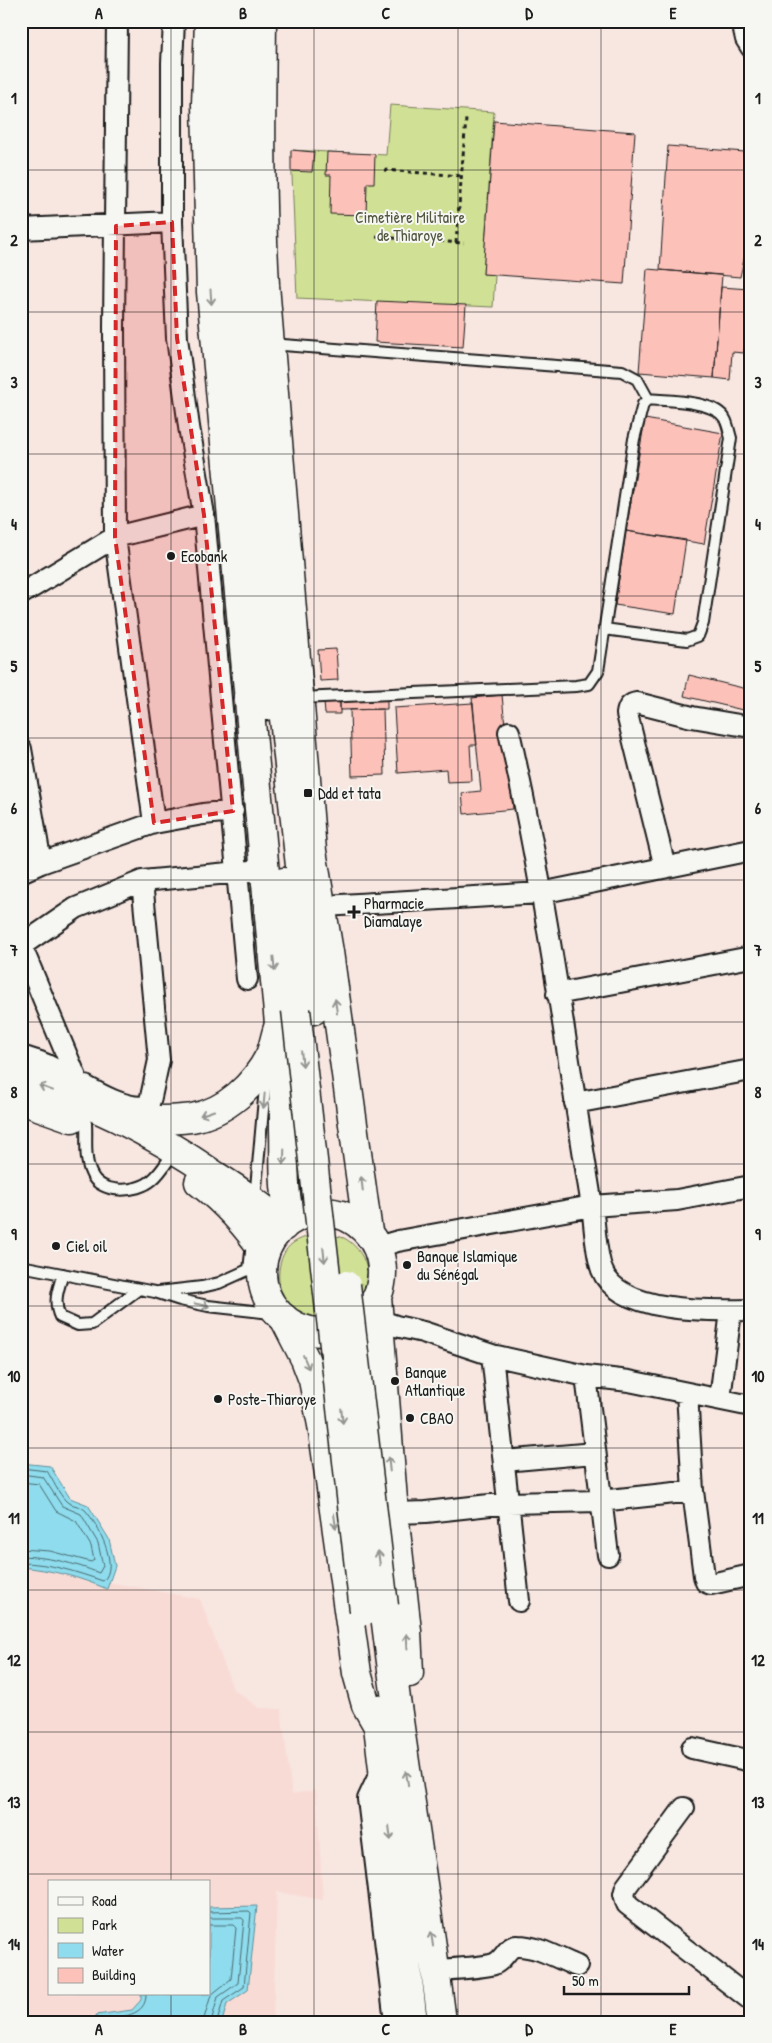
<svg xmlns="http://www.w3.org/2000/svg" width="772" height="2043" font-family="'Patrick Hand',sans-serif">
<rect width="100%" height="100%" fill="#f8e6e1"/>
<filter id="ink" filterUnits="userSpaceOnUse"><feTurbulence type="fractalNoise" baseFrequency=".02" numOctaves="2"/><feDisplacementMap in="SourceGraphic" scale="10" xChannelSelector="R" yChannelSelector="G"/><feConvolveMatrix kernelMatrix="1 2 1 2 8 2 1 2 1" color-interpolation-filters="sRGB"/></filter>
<g filter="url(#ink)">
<path fill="#f9dbd5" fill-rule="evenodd" d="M21 1566 200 1599 233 1689 259 1708 281 1709 292 1794 316 1790 323 1900 277 1892 273 2022H21ZM49 1882H209V1994H49Z"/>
<path fill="#d0e195" stroke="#767e58" d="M390 105 494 112 483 274 495 275 493 307 297 298 291 150 386 155Z
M326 1234C332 1236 339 1236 344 1238 365 1249 376 1280 361 1300 358 1304 353 1306 349 1309 344 1312 338 1318 333 1319 317 1324 295 1315 286 1302 275 1286 276 1255 293 1243 304 1236 314 1235 326 1234Z"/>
<path fill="#8edced" stroke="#608f99" d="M21 1463 50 1466 70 1498 88 1505 109 1539 115 1566 107 1589C79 1577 52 1570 21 1567Z
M257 1906 248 1990 227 2004 222 2022H96V2015L132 2010 141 2000V1994H209V1907Z"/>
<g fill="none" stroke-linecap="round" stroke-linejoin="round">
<path stroke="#4a6970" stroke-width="1" d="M21 1468 47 1471C53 1480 58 1493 66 1501 71 1506 81 1505 86 1511 98 1525 120 1566 103 1581 76 1572 50 1563 21 1563
M21 1474 43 1477 62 1506 81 1514 98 1543 103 1566 99 1573C74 1563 48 1557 21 1556
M21 1482 39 1484 56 1511 76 1521 91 1546 94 1560 91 1562 50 1551 21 1549
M209 1912 249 1911 251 1913 244 1987 223 2001 217 2022
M209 1918H242L244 1920 238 1983 218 1997 211 2022
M101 2022 103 2019C119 2017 147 2017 146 1994
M203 2022 211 1995 231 1979 236 1928 233 1925H209"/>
</g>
<path fill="#fcc1b9" stroke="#1c1c1c" d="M494 121 635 132 624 284 483 274Z
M668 146 745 152 751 229 740 277 660 270Z
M291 150 314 152 312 172 291 171Z
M327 152 375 154 374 183H367L366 215 330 214 331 175H326Z
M647 269 722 275 714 378 639 372Z
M721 287 749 289 744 353 732 352 730 380 714 378Z
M377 301 466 305 463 347 375 342Z
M751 400V415L747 414Z
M645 419 723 433 704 544 626 531Z
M626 531 686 540 675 614 615 605Z
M336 649 338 680 320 681 318 650Z
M689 675 751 690V712L684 696Z
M502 695 513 809 464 814 462 793 481 791 472 698Z
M387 700V709L340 710V702Z
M324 702H340V714H325Z
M473 703 477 745H470L472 781 447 782 446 769 398 773 394 708Z
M383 709 385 775 352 776 350 710Z"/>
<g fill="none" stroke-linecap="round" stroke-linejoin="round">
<g stroke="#1c1c1c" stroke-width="14">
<path id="lane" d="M270 344 622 371 637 379 648 399
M300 698 576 686 589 684 598 671 634 439 643 404 648 399C668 401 715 400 725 419 728 424 729 432 731 438L703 623 698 636 687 640 604 629
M86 1123C87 1139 84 1158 91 1173 100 1195 137 1193 152 1180 158 1175 163 1168 167 1162
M255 1199 266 1076
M21 1266 155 1292 180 1300 208 1306 280 1314
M249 1270 252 1243
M63 1274C58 1289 53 1302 60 1317L78 1325 92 1324 139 1289
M158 1292 202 1287 219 1283 263 1263"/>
</g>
<g stroke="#1c1c1c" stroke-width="24">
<path id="street" d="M117 21 114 327 115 537 154 823
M174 21 172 63V222L177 338 189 427 204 515 247 979
M742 21 746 39 751 47
M21 229 172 222
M21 594 115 537 204 515
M509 732C545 888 566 1048 592 1206 595 1226 595 1250 602 1270 619 1314 712 1311 751 1310
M21 749 41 863
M665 867 627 714C628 707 630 704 637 703L692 717 751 727
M21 872 41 863 154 823 203 814 233 811
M308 907 541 893 751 850
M557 994 751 957
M21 1056C27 1058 34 1060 40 1062 69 1073 118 1113 148 1106L151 1097 159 1060 142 881
M78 1082 23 950 25 943 76 908 142 881 251 871
M575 1103 751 1070
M377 1247 398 1241 592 1206 677 1200 751 1186
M370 1314 378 1320 396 1326 423 1332 492 1355 586 1376 629 1381 751 1406
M492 1355 519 1601
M586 1376 608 1555
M687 1393 693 1491 704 1576 706 1582 711 1584 751 1575
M720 1399 731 1311
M504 1461 594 1453
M394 1513 426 1512 508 1503 600 1501 693 1491
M692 1748 751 1761
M383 1767 368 1799 395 2022
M684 1808 626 1887 624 1894 627 1904 751 2000
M436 1970C451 1969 482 1968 494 1964 505 1960 507 1945 518 1946 538 1946 559 1959 577 1966"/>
</g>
<g stroke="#1c1c1c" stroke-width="31">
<path id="secondary" d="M209 21 206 104 211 292 282 1056C283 1080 284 1105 284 1129 285 1161 282 1189 291 1220
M262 21C261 110 260 197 265 285L312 851 329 952 368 1232"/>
</g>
<g stroke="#1c1c1c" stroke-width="31">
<path id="primary" d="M21 1080C91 1100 156 1135 216 1176 240 1191 263 1207 284 1226
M21 1100 72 1118
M126 1120C148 1120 170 1121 192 1118 226 1112 255 1085 270 1055 274 1045 275 1035 279 1025
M199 1182C225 1202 247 1226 265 1253
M262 1272a60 60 0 1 1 120 0a60 60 0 1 1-120 0Z
M377 1297 394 1513"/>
</g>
<g stroke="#1c1c1c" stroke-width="31">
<path id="highway" d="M225 21 223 177 227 266 233 359 265 706
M247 21C240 161 249 300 261 439 268 526 274 612 282 698 292 802 306 906 314 1010
M284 882 295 999
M284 1318 305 1359 313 1380 322 1425 357 1673 366 1705 378 1726
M394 1513 407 1631 409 1673
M384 1606C400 1745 425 1883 442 2022
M376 1709 413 2022"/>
</g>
<path stroke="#1c1c1c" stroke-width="3" stroke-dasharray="4 4" stroke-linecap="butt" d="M384 170 462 176
M376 237 464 243
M456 243 466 119"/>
<use href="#lane" stroke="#f6f6f2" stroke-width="10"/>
<use href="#street" stroke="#f6f6f2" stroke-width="20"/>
<use href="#secondary" stroke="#f6f6f2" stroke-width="28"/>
<use href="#primary" stroke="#f6f6f2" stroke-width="28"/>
<use href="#highway" stroke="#f6f6f2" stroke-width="28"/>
<g stroke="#1c1c1c" stroke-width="31" stroke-linecap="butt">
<path id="highway-bridge" d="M296 1010 364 1611
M346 1285 384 1606"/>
</g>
<use href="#highway-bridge" stroke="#f6f6f2" stroke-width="28"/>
</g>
<defs><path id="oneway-shaft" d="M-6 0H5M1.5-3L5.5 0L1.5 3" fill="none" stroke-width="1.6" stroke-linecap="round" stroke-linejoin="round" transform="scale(1.25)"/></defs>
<g stroke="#949492">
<use href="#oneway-shaft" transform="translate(211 297) rotate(86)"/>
<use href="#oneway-shaft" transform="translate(274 964) rotate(85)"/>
<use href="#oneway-shaft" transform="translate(336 1006) rotate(-98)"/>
<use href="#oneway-shaft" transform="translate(302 1059) rotate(84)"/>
<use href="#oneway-shaft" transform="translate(46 1088) rotate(-160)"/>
<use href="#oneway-shaft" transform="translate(264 1101) rotate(95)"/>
<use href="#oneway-shaft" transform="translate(207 1113) rotate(161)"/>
<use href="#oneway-shaft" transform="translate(284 1157) rotate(92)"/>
<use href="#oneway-shaft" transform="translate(362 1184) rotate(-97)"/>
<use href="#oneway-shaft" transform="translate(324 1255) rotate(84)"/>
<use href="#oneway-shaft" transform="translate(202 1305) rotate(11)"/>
<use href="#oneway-shaft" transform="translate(306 1362) rotate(67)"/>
<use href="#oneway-shaft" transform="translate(342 1416) rotate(84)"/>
<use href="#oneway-shaft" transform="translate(389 1464) rotate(-96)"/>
<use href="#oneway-shaft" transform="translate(335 1521) rotate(82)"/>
<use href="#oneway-shaft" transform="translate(379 1558) rotate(-97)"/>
<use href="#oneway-shaft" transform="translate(407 1641) rotate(-93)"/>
<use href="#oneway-shaft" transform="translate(407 1778) rotate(-99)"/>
<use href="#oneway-shaft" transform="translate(390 1833) rotate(83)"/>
<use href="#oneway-shaft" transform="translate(432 1939) rotate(-98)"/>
</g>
</g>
<path fill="#d62828" fill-opacity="0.2" stroke="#d62828" stroke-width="4" stroke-dasharray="10 6" stroke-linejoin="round" d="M172 222 177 338 204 515 233 811 154 823 115 537 116 226Z"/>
<path fill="none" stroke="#1c1c1c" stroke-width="1" stroke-opacity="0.55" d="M171 21V1882M314 21V2022M458 21V2022M601 21V2022M21 170H751M21 312H751M21 454H751M21 596H751M21 738H751M21 880H751M21 1022H751M21 1164H751M21 1306H751M21 1448H751M21 1590H751M21 1732H751M21 1874H751M171 1994V2022"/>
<g fill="#1c1c1c" stroke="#f6f6f2" stroke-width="2">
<circle cx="171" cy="556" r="5"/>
<rect x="303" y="788" width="10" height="10" rx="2.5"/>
<path d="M351.5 904.5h5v5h5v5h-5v5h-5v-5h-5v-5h5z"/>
<circle cx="56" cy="1246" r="5"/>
<circle cx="407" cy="1265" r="5"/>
<circle cx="395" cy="1381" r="5"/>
<circle cx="218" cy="1399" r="5"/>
<circle cx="410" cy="1418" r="5"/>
</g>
<g text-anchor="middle" stroke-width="4" stroke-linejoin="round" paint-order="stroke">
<g font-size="16" fill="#525740" stroke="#f6f6f2">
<text x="410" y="223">Cimetière Militaire<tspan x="410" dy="18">de Thiaroye</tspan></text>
</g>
<g font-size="16" fill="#1c1c1c" stroke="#f6f6f2" text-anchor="start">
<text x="181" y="562">Ecobank</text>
<text x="318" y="799">Ddd et tata</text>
<text x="364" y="909">Pharmacie<tspan x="364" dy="18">Diamalaye</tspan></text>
<text x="66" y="1252">Ciel oil</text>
<text x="417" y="1262">Banque Islamique<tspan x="417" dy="18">du Sénégal</tspan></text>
<text x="405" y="1378">Banque<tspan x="405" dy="18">Atlantique</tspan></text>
<text x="228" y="1405">Poste-Thiaroye</text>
<text x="420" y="1424">CBAO</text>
</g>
</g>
<rect width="772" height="2043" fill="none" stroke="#f6f6f2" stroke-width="55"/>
<rect x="48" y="1880" width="162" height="115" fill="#f6f6f2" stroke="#9f9f9c"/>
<rect x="58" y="1897" width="25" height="8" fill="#f6f6f2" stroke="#9f9f9c"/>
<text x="92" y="1906" font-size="15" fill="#1c1c1c">Road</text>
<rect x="58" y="1918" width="25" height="15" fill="#d0e195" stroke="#9f9f9c"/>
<text x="92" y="1930" font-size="15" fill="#1c1c1c">Park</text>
<rect x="58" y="1943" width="25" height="15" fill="#8edced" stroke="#9f9f9c"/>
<text x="92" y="1956" font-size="15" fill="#1c1c1c">Water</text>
<rect x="58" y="1968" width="25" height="15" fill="#fcc1b9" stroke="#9f9f9c"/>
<text x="92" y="1980" font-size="15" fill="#1c1c1c">Building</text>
<path d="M564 1986v8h125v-8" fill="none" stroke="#1c1c1c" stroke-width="2.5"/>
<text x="572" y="1986" font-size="15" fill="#1c1c1c" stroke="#f6f6f2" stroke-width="4" paint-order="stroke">50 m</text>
<rect x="28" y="28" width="716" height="1988" fill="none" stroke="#1c1c1c" stroke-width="2"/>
<g font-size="16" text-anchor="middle" font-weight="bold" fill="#1c1c1c">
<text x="99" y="19">A</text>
<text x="243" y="19">B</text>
<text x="386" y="19">C</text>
<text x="529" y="19">D</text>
<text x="673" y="19">E</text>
<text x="14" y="104">1</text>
<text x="758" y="104">1</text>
<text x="14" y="246">2</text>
<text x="758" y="246">2</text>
<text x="14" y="388">3</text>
<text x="758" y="388">3</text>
<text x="14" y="530">4</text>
<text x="758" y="530">4</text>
<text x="14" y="672">5</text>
<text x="758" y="672">5</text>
<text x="14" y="814">6</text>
<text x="758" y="814">6</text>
<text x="14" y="956">7</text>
<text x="758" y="956">7</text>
<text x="14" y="1098">8</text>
<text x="758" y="1098">8</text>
<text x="14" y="1240">9</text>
<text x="758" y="1240">9</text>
<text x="14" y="1382">10</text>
<text x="758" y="1382">10</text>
<text x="14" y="1524">11</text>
<text x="758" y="1524">11</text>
<text x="14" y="1666">12</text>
<text x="758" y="1666">12</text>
<text x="14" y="1808">13</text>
<text x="758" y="1808">13</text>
<text x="14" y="1950">14</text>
<text x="758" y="1950">14</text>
<text x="99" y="2035">A</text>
<text x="243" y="2035">B</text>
<text x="386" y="2035">C</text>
<text x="529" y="2035">D</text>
<text x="673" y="2035">E</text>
</g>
</svg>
